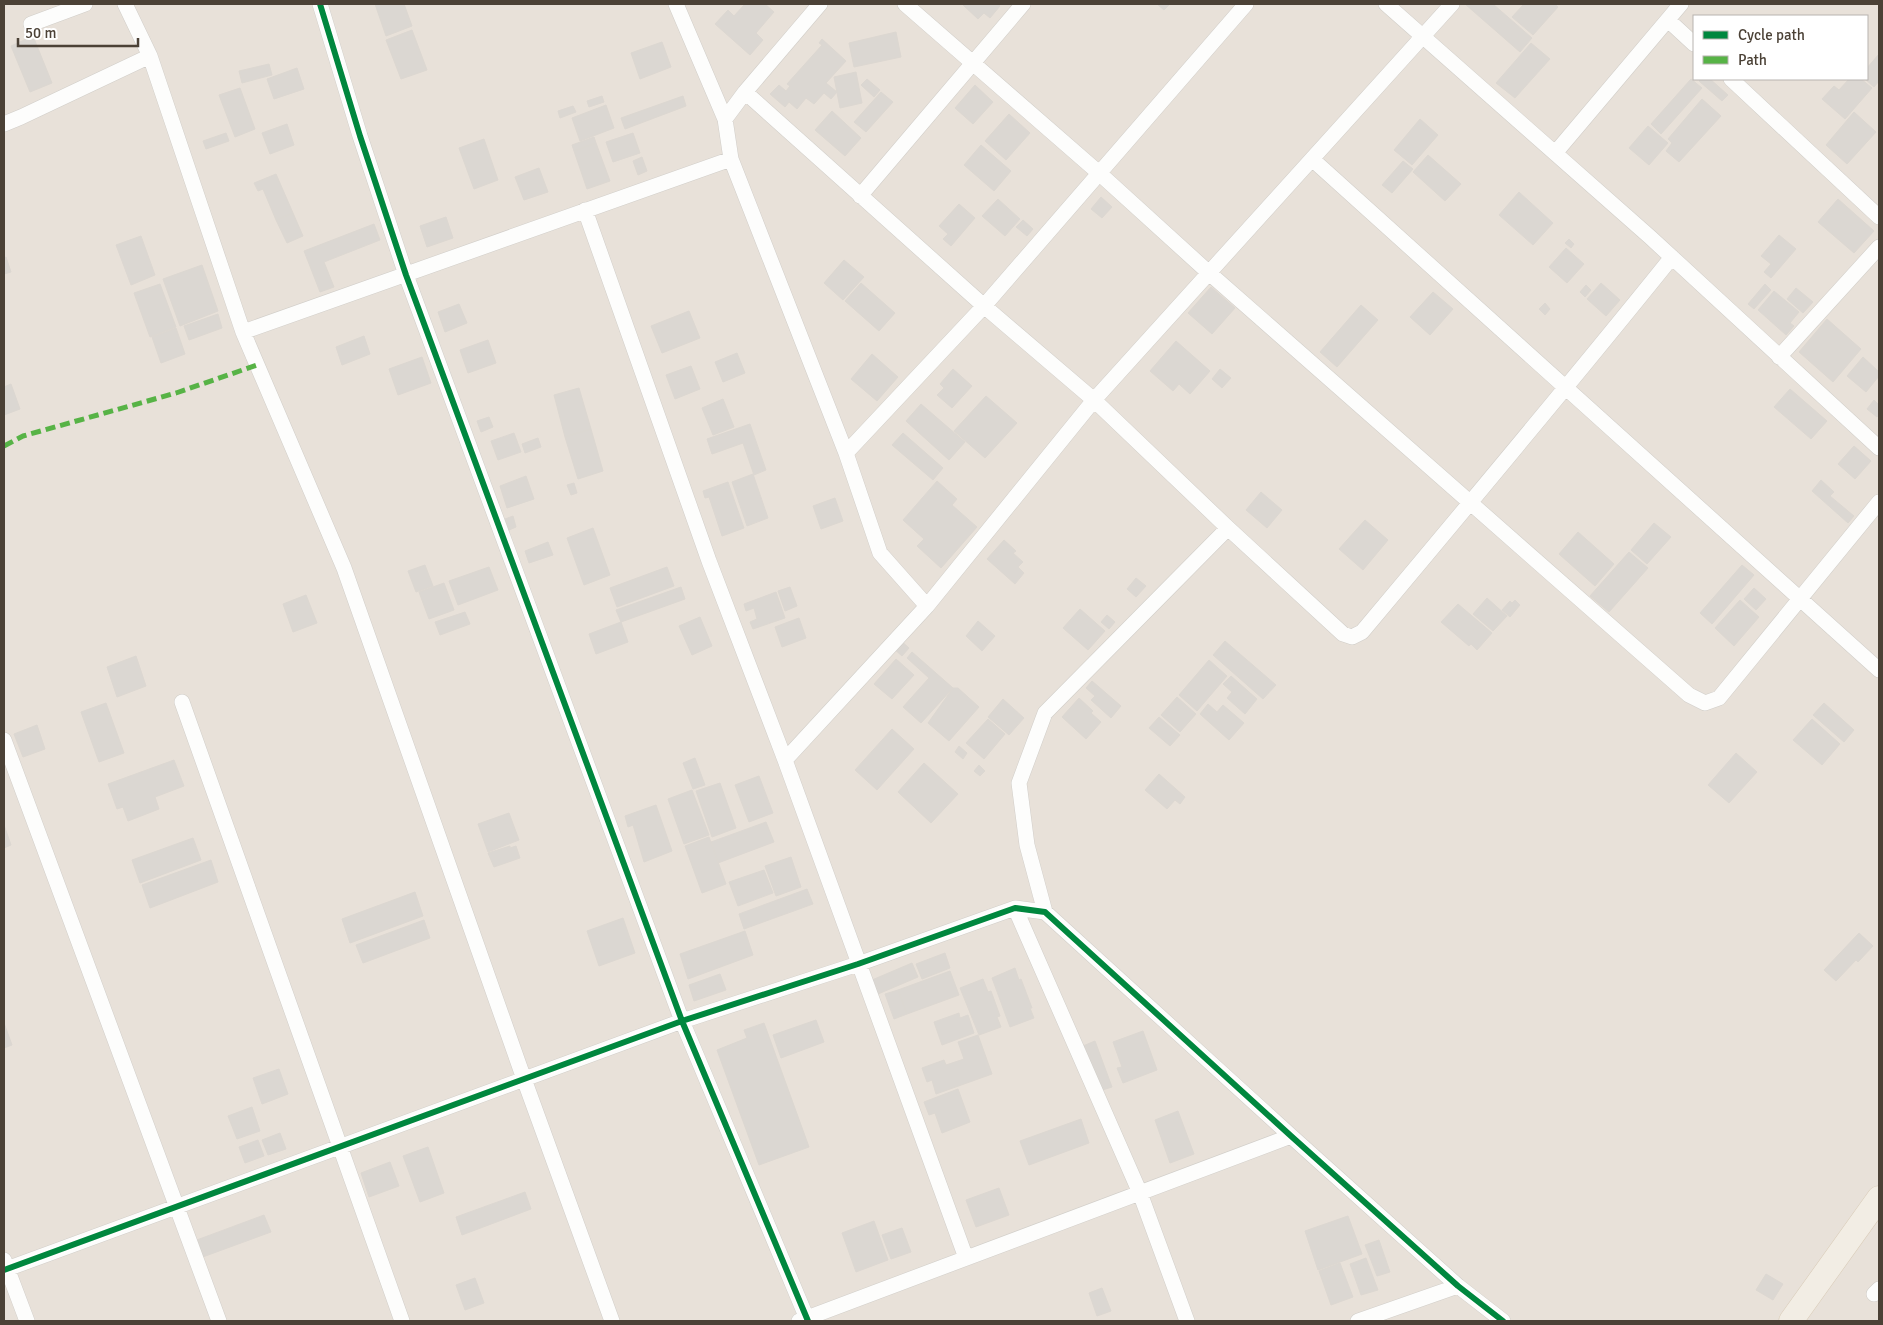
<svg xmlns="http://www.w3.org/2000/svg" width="1883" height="1325" font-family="Signika,sans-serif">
<rect width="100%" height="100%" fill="#f3f0ec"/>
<path fill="#e8e1d9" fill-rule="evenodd" d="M4 4H1879V1321H4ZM1694 16H1867V79H1694Z"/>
<path fill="#dbd7d2" stroke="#dcd7d1" d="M375 4H404L412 26 386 36Z
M745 4H765L774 12 756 33 763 40 750 55 715 24 728 10 734 16Z
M964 4H998L1000 6 990 18 984 13 978 19 963 5Z
M1157 4H1170L1164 10Z
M1465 4H1493L1532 38 1520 52Z
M1524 4H1555L1558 7 1533 35 1512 17Z
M412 30 427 70 401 79 386 40Z
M896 32 901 57 854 67 849 43Z
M33 36 52 83 30 92 11 46Z
M822 39 846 61 826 83 837 92 831 99 824 93 814 104 806 98 797 109 789 102 785 107 770 94 779 85 786 91 790 86 787 84 822 45 819 43Z
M662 42 671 67 640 79 631 53Z
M1531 43 1550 59 1515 98 1496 83Z
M1879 54V81L1874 87 1865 79H1867V68Z
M269 64 272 75 242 83 239 71Z
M297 68 304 89 274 99 267 79Z
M856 72 862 103 840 108 834 77Z
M867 79 880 90 874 97 861 85Z
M1691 79 1702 88 1661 134 1651 124Z
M1701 79H1710L1728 95 1722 101 1699 81Z
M1849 79H1861L1872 88 1845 119 1822 99 1834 86 1839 90Z
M975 85 993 102 973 124 955 108Z
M240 88 255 129 235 137 219 95Z
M881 92 893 102 866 132 854 122Z
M602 96 604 102 589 107 587 101Z
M683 96 686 106 625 129 621 118Z
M1702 99 1721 116 1679 162 1666 151 1672 143 1668 139Z
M606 105 614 128 580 141 572 118Z
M573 106 576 112 560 118 558 111Z
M832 111 861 138 845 156 815 130Z
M1854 112 1876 132 1847 164 1826 145Z
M1009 114 1030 133 1006 160 985 141Z
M1420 119 1438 135 1412 165 1394 150Z
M287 124 294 145 270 154 262 133Z
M1648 126 1668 143 1649 165 1629 148Z
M226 133 229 141 206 149 203 141Z
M633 133 640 153 613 162 606 142Z
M594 137 596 143 574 151 572 145Z
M484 139 498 180 474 189 459 148Z
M596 143 610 181 587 189 574 151Z
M981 145 1011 171 994 191 964 165Z
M1428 155 1461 184 1445 201 1413 172Z
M642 157 647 171 638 175 633 161Z
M1403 161 1413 169 1392 193 1382 185Z
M539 168 548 192 524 200 515 177Z
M276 174 293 213 276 220 263 189 258 191 254 183Z
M1519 192 1553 223 1533 245 1499 215Z
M1101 197 1112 207 1102 218 1091 209Z
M998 199 1020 219 1005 236 982 216Z
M1838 199 1874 231 1854 253 1818 222Z
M959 204 975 218 951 246 943 239 948 234 939 226Z
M293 213 303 236 287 243 276 220Z
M446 217 453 238 427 247 420 226Z
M1023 220 1033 229 1027 236 1016 227Z
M374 224 380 240 324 262 334 287 320 292 304 251Z
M1779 235 1796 249 1771 278 1764 272 1771 264 1761 256Z
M141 236 155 275 131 285 116 245Z
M1569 239 1574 244 1571 248 1565 243Z
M1566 248 1584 264 1567 283 1549 267Z
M6 257 11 272 4 274V258Z
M844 260 864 277 843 300 824 283Z
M202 265 218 311 180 326 163 279Z
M861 283 895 313 879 331 845 301Z
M1601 283 1620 300 1606 316 1587 299Z
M160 284 176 327 150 337 134 293Z
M1765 284 1771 290 1754 309 1748 304Z
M1586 285 1591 290 1585 297 1580 292Z
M1211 287 1235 308 1212 334 1188 313Z
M1796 288 1813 302 1803 313 1787 299Z
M1774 291 1799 312 1790 323 1794 326 1786 335 1758 310Z
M1433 292 1453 309 1430 335 1410 317Z
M1545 303 1550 309 1545 315 1539 309Z
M459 304 467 323 445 332 438 312Z
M1361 305 1378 320 1337 367 1320 352Z
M689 311 700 338 662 353 651 326Z
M218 314 222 328 189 340 184 326Z
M1827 319 1861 349 1833 382 1799 352Z
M176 328 185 354 161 363 152 337Z
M364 336 370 354 342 365 336 347Z
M488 340 496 363 468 373 460 350Z
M1176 341 1210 371 1190 394 1179 384 1173 391 1150 371Z
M737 353 745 373 723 382 715 362Z
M872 354 898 377 877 401 851 379Z
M422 357 431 383 398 395 389 369Z
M1863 357 1879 372V376L1866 392 1847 376Z
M691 366 700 389 675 399 666 375Z
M953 369 972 386 952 408 937 395 944 388 940 384Z
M1220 369 1231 378 1222 388 1212 379Z
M11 384 20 409 4 415V387Z
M579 388 591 429 565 437 554 395Z
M1790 389 1827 421 1811 439 1774 407Z
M986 396 1017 423 985 458 954 431Z
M723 399 734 427 713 435 702 408Z
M1874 400 1879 405V414L1877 417 1867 409Z
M921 404 965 442 949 460 906 421Z
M489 417 493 427 481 432 477 421Z
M750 424 766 470 754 475 743 443 712 454 707 439Z
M591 429 603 471 578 479 565 437Z
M514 433 521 452 498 460 491 441Z
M903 433 943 468 933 480 892 445Z
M538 438 541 447 525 453 522 444Z
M1854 446 1871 461 1855 479 1838 464Z
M753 474 768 518 747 526 732 482Z
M526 476 534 499 507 508 500 486Z
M1821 480 1834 492 1830 496 1854 516 1848 523 1812 491Z
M937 481 957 499 952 505 977 527 941 568 917 546 924 539 903 520Z
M728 482 744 528 722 536 709 497 705 498 703 491Z
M574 483 577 493 571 495 567 485Z
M1261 492 1282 510 1267 528 1246 510Z
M835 498 843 521 821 529 813 506Z
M513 516 516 527 509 530 505 519Z
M1365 520 1388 540 1363 570 1339 549Z
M1654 523 1671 537 1647 564 1631 550Z
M593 528 610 575 584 585 567 538Z
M1578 532 1614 564 1595 586 1559 554Z
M1004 540 1016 551 1013 553 1023 562 1018 567 1024 573 1015 584 987 559Z
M548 542 553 555 529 563 525 551Z
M1629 552 1648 568 1609 612 1590 596Z
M425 565 433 586 416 592 408 571Z
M1742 565 1754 575 1712 624 1700 613Z
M489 567 498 590 458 605 449 581Z
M667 567 674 586 617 607 610 588Z
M1136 578 1146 586 1136 597 1127 589Z
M444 583 454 610 429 619 419 592Z
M681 587 685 599 621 622 616 610Z
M790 587 797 606 785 611 778 591Z
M1754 588 1766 599 1756 610 1744 599Z
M776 592 785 618 753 629 750 622 757 619 754 608 746 611 744 604Z
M306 595 317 623 293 632 283 604Z
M1487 598 1507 616 1493 631 1473 614Z
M1515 600 1520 605 1510 617 1502 610 1510 601 1512 603Z
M1740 600 1759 617 1734 646 1715 628Z
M1458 604 1492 633 1477 650 1471 644 1469 646 1441 622Z
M1080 609 1105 631 1088 650 1063 628Z
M465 612 470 624 440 635 435 622Z
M1107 615 1115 622 1109 629 1101 622Z
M700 617 712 646 692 655 679 626Z
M799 618 806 638 782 647 775 627Z
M978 621 995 636 982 651 966 636Z
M621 622 628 642 596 654 589 634Z
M900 640 909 648 902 656 893 648Z
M1225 641 1276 685 1263 699 1213 655Z
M912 652 953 688 921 723 903 707 929 678 907 658Z
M136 656 146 686 117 697 107 667Z
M896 659 914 675 892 699 874 684Z
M1209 660 1227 676 1197 711 1179 695Z
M1231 676 1257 699 1245 714 1227 698 1232 692 1223 684Z
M1092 681 1121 706 1111 718 1091 700 1095 696 1086 688Z
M953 688H958L979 707 949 741 928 723Z
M1177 697 1196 714 1180 732 1161 715Z
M1079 698 1093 711 1091 713 1101 722 1086 739 1062 717Z
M1003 699 1024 718 1009 735 988 717Z
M106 703 124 753 99 762 81 712Z
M1824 703 1854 730 1844 742 1813 715Z
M1208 704 1217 712 1223 705 1244 723 1229 740 1200 714Z
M1159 717 1180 735 1170 746 1149 728Z
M988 719 1005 734 984 759 966 743Z
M1812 719 1840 744 1822 765 1793 740Z
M37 725 45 749 23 757 14 734Z
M892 729 914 749 877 790 855 770Z
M959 746 967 753 963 759 955 752Z
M1736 753 1757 772 1729 803 1708 785Z
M695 758 705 785 693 789 683 763Z
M174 760 184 786 155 797 159 809 128 821 123 807 117 809 108 784Z
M924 763 958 794 931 823 898 792Z
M979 765 985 771 980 776 974 771Z
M1159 774 1185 797 1180 804 1175 800 1167 809 1145 790Z
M759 776 773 813 749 822 735 785Z
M720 783 736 828 712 837 696 791Z
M692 790 709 835 684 844 668 799Z
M656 805 672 851 644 862 633 825 628 827 625 816Z
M509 813 519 840 488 852 478 824Z
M766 822 774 842 718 863 711 842Z
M4 825 11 845 4 848Z
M709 837 726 884 702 893 685 846Z
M193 838 201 860 140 883 132 860Z
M510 846V848L516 846 520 858 494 867 488 853Z
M791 857 801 887 776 896 765 866Z
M211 860 218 882 150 908 142 885Z
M764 870 773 893 738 906 729 882Z
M807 889 813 904 744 929 739 914Z
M415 892 423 916 350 943 342 919Z
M623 918 635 953 599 966 587 931Z
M424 920 430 938 363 963 356 945Z
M745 931 753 955 688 979 680 954Z
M1859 933 1873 946 1858 962 1856 960 1836 981 1824 970Z
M945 953 950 968 922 979 916 964Z
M912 963 918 977 878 994 872 980Z
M1015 968 1019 980 1021 979 1032 1008H1030L1034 1018 1010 1027 992 978Z
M950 971 959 995 907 1014 898 990Z
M720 974 726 990 694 1001 689 985Z
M983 979 988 992 991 991 1000 1016 997 1017 1001 1027 979 1035 960 988Z
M898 990 907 1014 894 1019 885 994Z
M959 1013 960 1018 968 1015 974 1033 942 1045 934 1022Z
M816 1020 824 1042 781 1058 773 1035Z
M4 1023 12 1045 4 1048Z
M764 1023 809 1147 759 1165 717 1050 747 1038 744 1030Z
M1143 1031 1157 1070 1123 1083 1117 1068 1122 1067 1113 1042Z
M978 1035 992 1074 936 1094 932 1080 927 1082 922 1068 944 1060 946 1065 964 1059 958 1042Z
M1095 1041 1112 1087 1099 1091 1083 1046Z
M279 1069 288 1094 262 1104 253 1078Z
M958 1089 970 1122 942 1133 935 1113 929 1115 924 1102Z
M252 1107 260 1131 237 1139 228 1116Z
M1178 1111 1194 1154 1170 1163 1155 1120Z
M1081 1119 1089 1143 1029 1165 1020 1141Z
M280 1133 286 1149 268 1155 262 1140Z
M258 1140 264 1156 245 1163 239 1147Z
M428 1147 444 1193 420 1202 403 1156Z
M390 1162 399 1186 369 1197 361 1173Z
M999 1188 1009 1215 976 1227 966 1200Z
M525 1192 531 1209 462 1235 456 1217Z
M264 1215 271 1232 200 1258 194 1241Z
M1348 1216 1362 1254 1318 1270 1305 1231Z
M874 1221 888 1260 856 1272 842 1233Z
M902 1228 911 1252 891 1259 882 1235Z
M1379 1240 1390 1272 1377 1276 1365 1245Z
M1366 1258 1378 1290 1361 1295 1350 1264Z
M1340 1263 1353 1297 1331 1305 1319 1271Z
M1766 1274 1783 1284 1773 1300 1756 1290Z
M475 1278 484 1303 465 1310 456 1285Z
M1102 1288 1111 1311 1097 1316 1089 1293Z"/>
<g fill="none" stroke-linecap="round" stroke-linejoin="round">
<g stroke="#d1cec9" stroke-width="16">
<path id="minor" d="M125 4 150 56 243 332 344 568 524 1079 612 1321
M320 4 360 136 406 275 682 1021 808 1321
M676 4 725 119 731 159 846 453 880 553 927 606
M905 4 1099 173 1208 272 1689 695 1705 703 1719 698 1879 502
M1386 4 1650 237 1879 448
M1668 20 1694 44
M31 24 85 4
M1731 79 1879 217
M745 92 984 306 1094 400 1228 528 1343 634 1352 637 1362 632C1466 508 1570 384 1672 257
M725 119 745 92 820 4
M4 124 21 117 150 56
M1556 152 1681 4
M1312 159 1879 670
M860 196 1023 4
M585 210 709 561 785 760 966 1258
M243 332 731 159
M1779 357 1879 247
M846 453 984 306 1246 4
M182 702 402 1321
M4 740 219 1321
M785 760 927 606 1094 400 1452 4
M1015 908 1140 1193 1187 1321
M1045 912 1027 845 1019 783 1045 713 1228 528
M4 1260 27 1321
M4 1270 682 1021 858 964 1015 908 1045 912 1291 1136 1458 1286 1503 1321
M1874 1294 1879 1289
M799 1321 1291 1136
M1358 1321 1458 1286"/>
</g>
<g stroke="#d8cbb7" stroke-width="25">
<path id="primary" d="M1791 1321 1879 1198"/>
</g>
<use href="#minor" stroke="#fdfdfc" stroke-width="15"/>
<use href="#primary" stroke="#f2ede4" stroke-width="24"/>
<path stroke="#57b346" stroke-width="5" stroke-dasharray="10 5" stroke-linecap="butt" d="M4 446 23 436 176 393 257 365"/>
<g stroke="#fff" stroke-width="9">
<path id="cycleway" d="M320 4 360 136 406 275 682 1021 808 1321
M4 1270 682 1021 858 964 1015 908 1045 912 1291 1136 1458 1286 1503 1321"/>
</g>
<use href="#cycleway" stroke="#00873e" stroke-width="6"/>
</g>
<rect width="1883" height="1325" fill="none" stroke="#4b4136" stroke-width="10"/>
<rect x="1693" y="15" width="175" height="65" fill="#ffffff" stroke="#b7b3af"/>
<rect x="1703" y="31" width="25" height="8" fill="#00873e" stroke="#b7b3af"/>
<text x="1738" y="40" font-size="15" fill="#4b4136">Cycle path</text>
<rect x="1703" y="56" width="25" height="8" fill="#57b346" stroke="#b7b3af"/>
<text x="1738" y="65" font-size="15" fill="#4b4136">Path</text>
<path d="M18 38v8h120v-8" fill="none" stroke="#4b4136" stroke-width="2.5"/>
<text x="25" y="38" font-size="15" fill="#4b4136" stroke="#ffffff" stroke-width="4" paint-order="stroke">50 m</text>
</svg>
